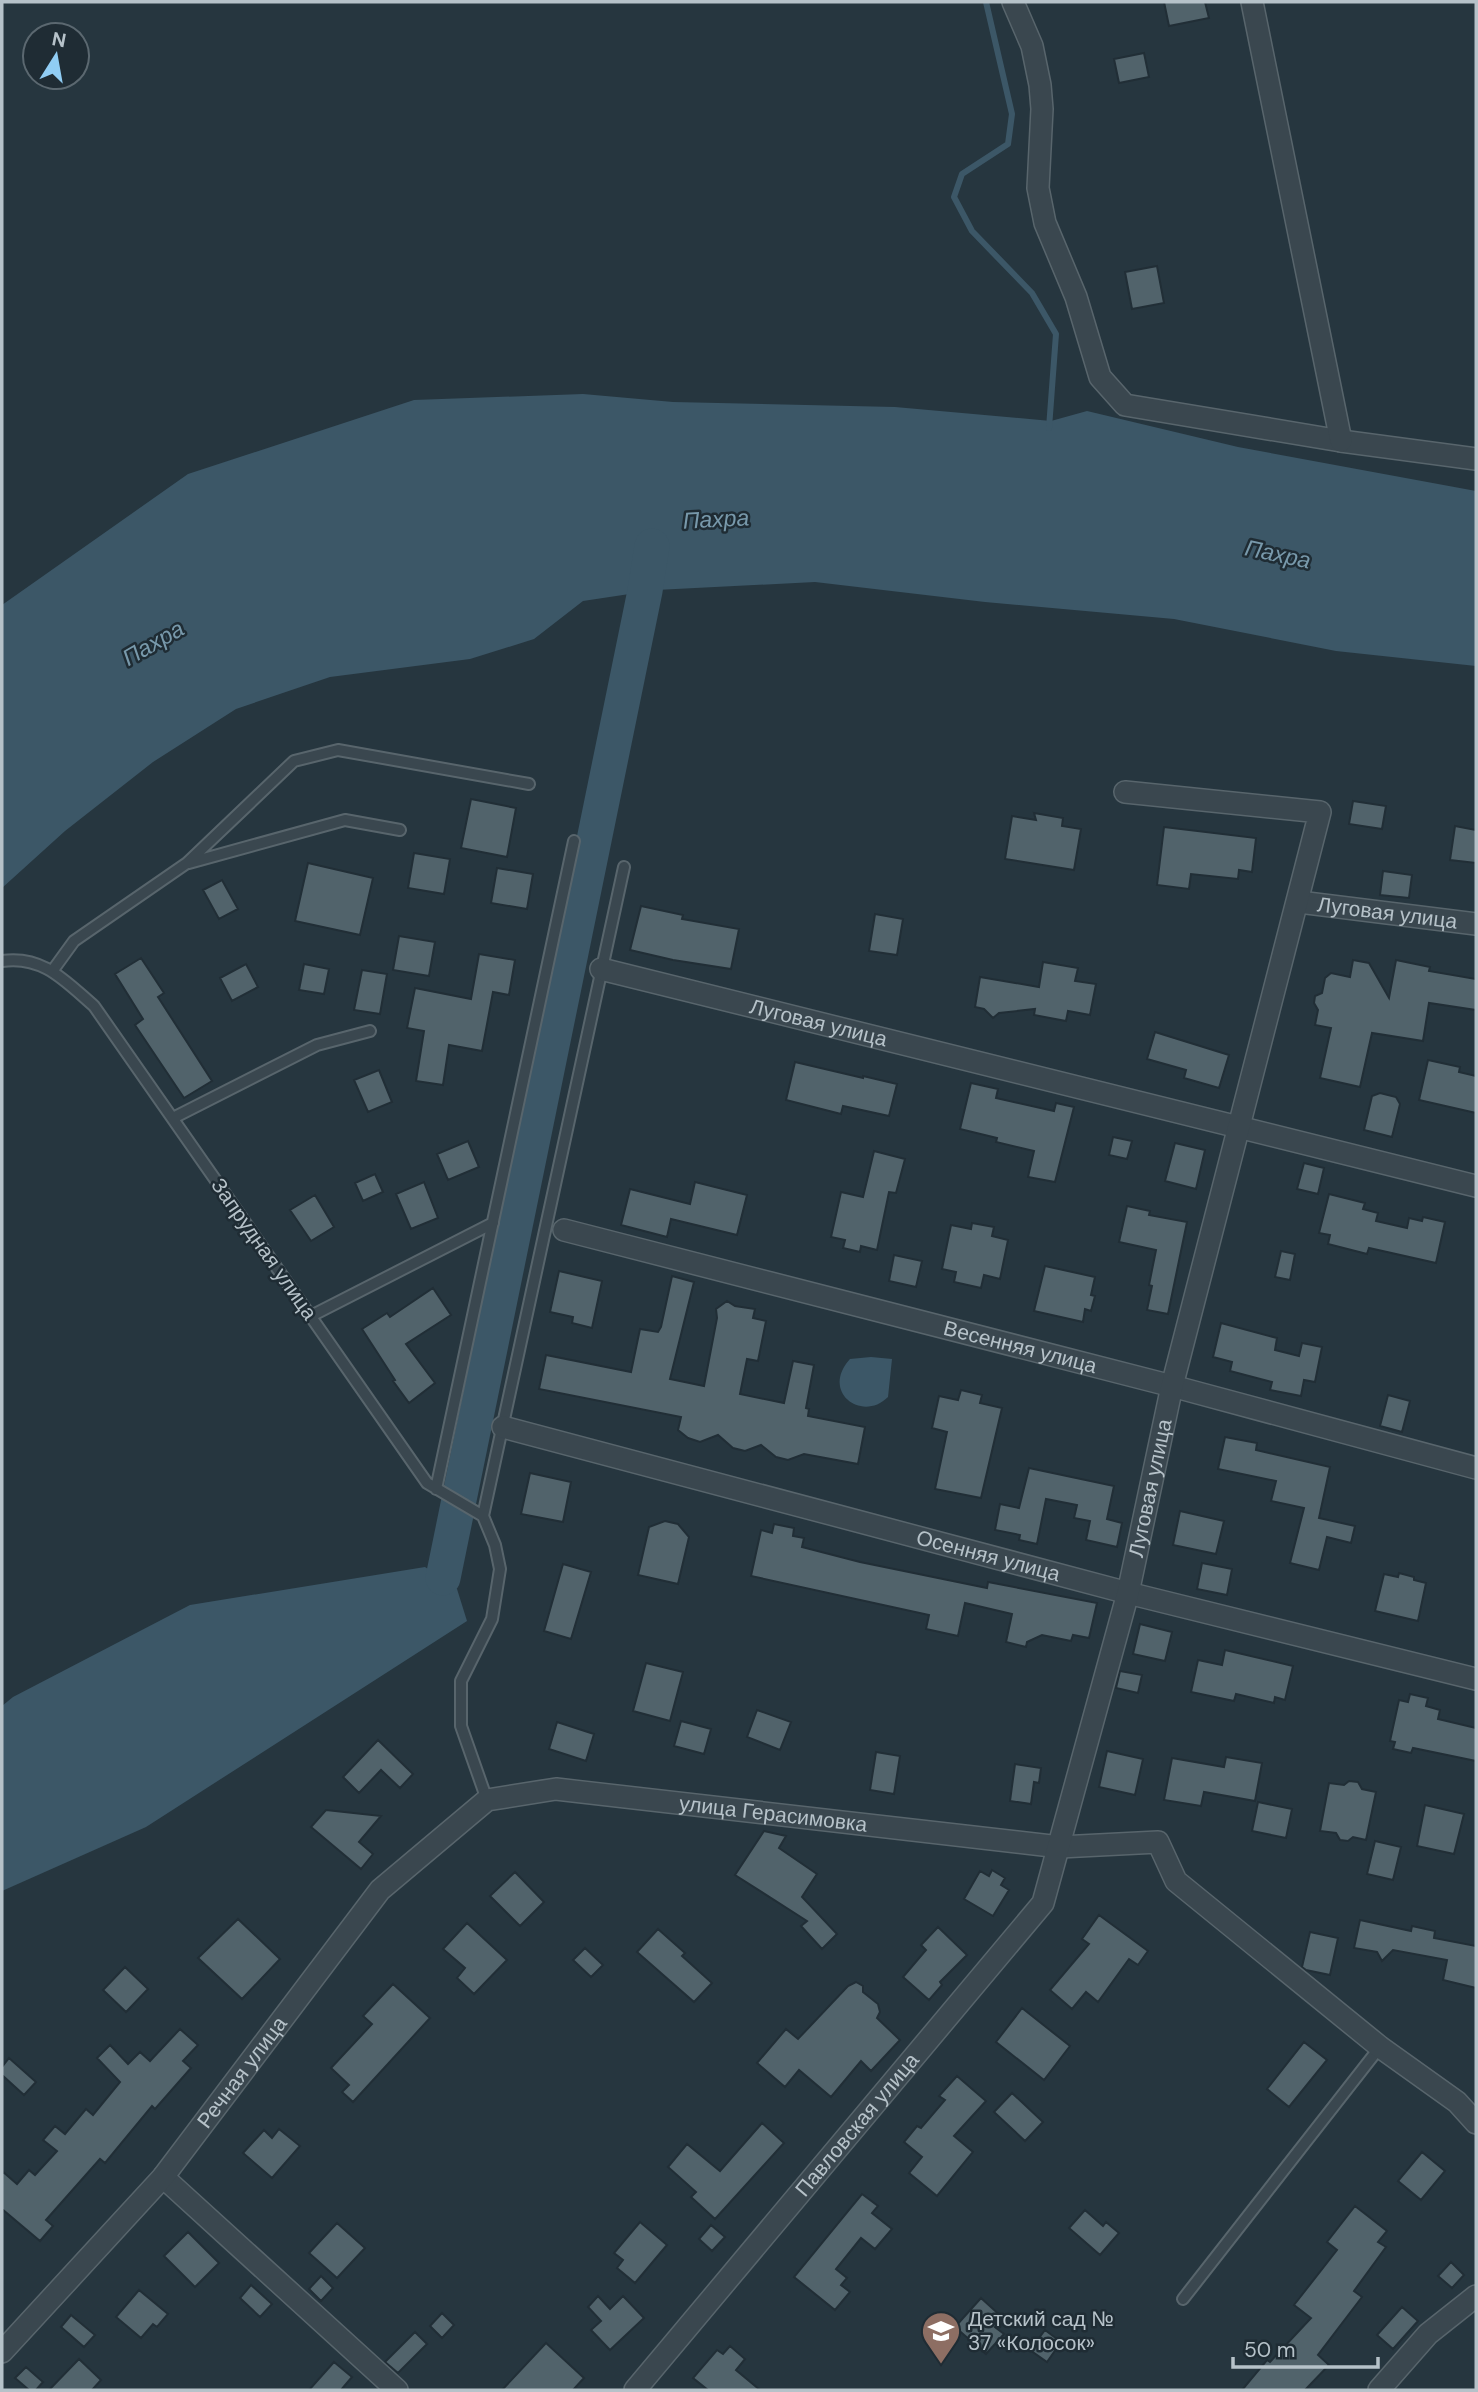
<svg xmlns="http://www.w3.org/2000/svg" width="1478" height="2392" font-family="'DM Sans',sans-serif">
<rect width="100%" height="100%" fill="#26363f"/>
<path fill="#3c5767" d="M583 394 673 402 895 407 1051 421 1087 411 1238 447 1476 491V666L1336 651 1174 619 985 602 815 582 656 590 583 601 534 639 470 659 330 677 236 709 153 762 65 831 2 888V605L188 474 414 400Z
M871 1357 892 1359 888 1397C862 1423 820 1392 850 1359Z
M425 1567 457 1589 467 1621 146 1827 2 1891V1706L13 1697 190 1605Z"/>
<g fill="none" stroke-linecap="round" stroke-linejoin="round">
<path stroke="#3c5767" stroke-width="6" d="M986 2 1012 114 1008 144 962 174 954 197 972 231 1032 293 1056 334 1049 428"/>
<path stroke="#3c5767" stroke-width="35" d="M443 1578 645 591 652 546"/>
</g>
<path fill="#51636b" stroke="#212e36" stroke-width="2" d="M1164 2H1205L1209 18 1169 26Z
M1144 53 1149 77 1119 83 1114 59Z
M1157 266 1164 303 1132 309 1125 272Z
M471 799 516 808 507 857 461 848Z
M1353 801 1386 806 1382 829 1349 824Z
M1034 813 1063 818 1062 826 1081 829 1074 870 1005 859 1012 816 1036 820Z
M1455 826 1476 830V863L1450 860Z
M1164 827 1256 838 1252 872 1239 870 1238 879 1191 874 1189 889 1157 885Z
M414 853 450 859 444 894 408 888Z
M308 863 373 878 360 935 295 921Z
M497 868 533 874 527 909 491 903Z
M1383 871 1412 875 1409 898 1380 895Z
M222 880 238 909 219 919 203 890Z
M641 906 683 915 682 919 739 929 731 969 673 960 630 950Z
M875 914 903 919 897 955 869 951Z
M399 936 435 942 429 976 393 970Z
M479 954 515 960 509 995 493 992 482 1051 449 1045 443 1085 416 1081 424 1031 407 1028 415 988 471 999Z
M141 958 164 993 158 997 212 1081 184 1098 135 1025 143 1019 115 974Z
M1353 960 1369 963 1389 998 1396 960 1430 967 1429 971 1476 979V1010L1429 1003 1423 1041 1372 1033 1360 1087 1320 1078 1331 1028 1315 1025 1318 1010 1314 1003 1315 996 1322 993 1325 978 1331 973 1350 977Z
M1043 962 1078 968 1075 981 1096 984 1090 1015 1068 1011 1066 1021 1034 1015 1035 1009 999 1013 993 1018 984 1009 975 1007 980 977 1039 987Z
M246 964 258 987 232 1001 220 978Z
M304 964 329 969 324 994 299 990Z
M362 970 387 974 380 1014 354 1010Z
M1155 1032 1229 1055 1219 1088 1184 1078 1186 1070 1147 1059Z
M1428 1060 1460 1067 1459 1072 1476 1076V1113L1419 1100Z
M795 1062 863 1078V1076L897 1084 889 1116 843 1106 841 1114 786 1100Z
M379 1070 392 1102 368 1112 354 1080Z
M971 1083 998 1089 996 1098 1054 1111 1056 1103 1074 1107 1055 1182 1028 1177 1034 1151 996 1142 997 1138 960 1129Z
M1380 1093 1396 1097 1400 1104 1392 1137 1364 1130 1372 1096Z
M1113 1137 1132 1141 1127 1159 1109 1155Z
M468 1141 479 1167 448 1180 437 1154Z
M1175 1143 1205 1150 1196 1189 1165 1181Z
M874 1151 905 1159 896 1193 889 1192 877 1250 861 1246 860 1252 843 1248 845 1240 831 1237 841 1192 863 1197Z
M1304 1163 1324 1168 1318 1194 1297 1189Z
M375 1174 383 1192 363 1201 355 1183Z
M424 1182 438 1218 411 1229 396 1194Z
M695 1182 747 1195 737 1235 671 1219 667 1237 621 1225 630 1189 690 1204Z
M1329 1194 1365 1203 1363 1209 1378 1213 1376 1221 1407 1228 1409 1218 1422 1221 1423 1217 1445 1222 1436 1263 1369 1248 1367 1254 1328 1244 1330 1235 1319 1233Z
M315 1195 334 1227 311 1241 290 1210Z
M1127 1206 1150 1211 1149 1215 1187 1222 1168 1314 1147 1310 1152 1286 1149 1285 1156 1250 1119 1242Z
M972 1223 994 1227 992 1236 1008 1240 1000 1279 984 1275 981 1288 954 1282 956 1272 942 1269 951 1225 971 1229Z
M1281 1251 1295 1254 1290 1280 1275 1277Z
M894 1255 922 1261 916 1287 889 1281Z
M1045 1266 1095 1277 1091 1295 1095 1296 1091 1311 1085 1309 1083 1322 1034 1311Z
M559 1271 602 1281 592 1328 572 1323 573 1317 550 1312Z
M672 1276 694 1282 670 1379 704 1386 717 1318 716 1309 727 1301 735 1306 755 1309 753 1318 766 1321 758 1361 747 1359 740 1394 784 1403 793 1361 814 1365 806 1408 809 1409 808 1416 865 1427 858 1464 804 1454 788 1460 776 1457 761 1445 745 1451 733 1448 718 1435 700 1442 688 1438 678 1430 681 1417 539 1389 546 1355 631 1372 640 1329 658 1332 661 1327Z
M433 1288 451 1315 406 1344 435 1383 409 1403 393 1381 395 1380 362 1329 387 1313 390 1317Z
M1221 1323 1277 1338 1275 1350 1299 1356 1302 1343 1322 1347 1315 1382 1304 1380 1301 1396 1270 1390 1272 1382 1230 1371 1232 1362 1213 1357Z
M961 1390 982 1395 980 1403 1002 1408 981 1498 935 1489 947 1432 932 1428 939 1396 958 1400Z
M1388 1395 1410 1401 1402 1432 1380 1426Z
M1225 1437 1257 1443 1256 1450 1330 1467 1319 1518 1355 1526 1351 1543 1327 1537 1319 1570 1290 1563 1304 1508 1271 1501 1276 1481 1218 1469Z
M1029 1468 1114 1486 1107 1519 1122 1523 1117 1547 1086 1540 1090 1521 1074 1518 1077 1505 1046 1499 1037 1544 1019 1540 1020 1535 995 1530 1000 1504 1019 1508Z
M530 1473 571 1482 563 1522 521 1514Z
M1180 1511 1224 1521 1216 1554 1173 1545Z
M665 1521 678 1524 689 1537 678 1584 638 1575 649 1527Z
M774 1524 794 1528 793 1536 804 1538 802 1547 860 1562 987 1588 988 1582 1097 1603 1089 1638 1073 1635 1071 1641 1042 1635 1027 1642 1026 1647 1006 1642 1012 1614 965 1603 958 1636 926 1629 929 1615 751 1576 761 1530 772 1533Z
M1202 1563 1232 1569 1227 1595 1197 1589Z
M563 1564 591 1572 571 1639 544 1631Z
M1399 1573 1414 1577V1580L1426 1583 1418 1621 1375 1611 1384 1574 1398 1577Z
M1140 1624 1172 1632 1165 1661 1133 1654Z
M1225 1650 1293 1666 1285 1700 1275 1697 1274 1703 1236 1694 1234 1701 1191 1692 1198 1660 1222 1665Z
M646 1663 683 1672 670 1721 633 1711Z
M1120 1671 1142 1675 1138 1693 1116 1688Z
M1410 1694 1428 1698 1426 1706 1440 1710 1438 1719 1476 1728V1761L1413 1748 1411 1753 1393 1749 1395 1742 1390 1741 1399 1700 1408 1702Z
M757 1710 791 1722 780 1750 747 1737Z
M681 1721 711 1729 704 1754 674 1746Z
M557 1722 594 1734 586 1761 549 1749Z
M378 1740 413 1774 400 1788 381 1770 359 1793 343 1777Z
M1107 1751 1143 1759 1135 1795 1099 1787Z
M876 1752 900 1756 894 1794 870 1790Z
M1226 1757 1262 1763 1255 1801 1204 1792 1201 1806 1164 1800 1172 1758 1224 1767Z
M1015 1764 1041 1768 1039 1783 1034 1782 1031 1804 1010 1801Z
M1349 1781 1358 1782 1362 1789 1376 1792 1366 1840 1353 1837 1348 1841 1340 1840 1336 1833 1320 1831 1329 1783 1344 1785Z
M1258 1802 1292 1809 1286 1838 1252 1831Z
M1425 1805 1464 1814 1454 1854 1417 1846Z
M326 1810 381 1816 359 1842 373 1854 361 1869 311 1827Z
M764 1831 786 1836 779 1848 817 1874 802 1897 837 1934 822 1949 801 1926 807 1921 735 1875Z
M1375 1841 1401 1847 1393 1880 1367 1874Z
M992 1870 1005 1878 1001 1885 1009 1890 993 1916 964 1899 980 1871 989 1876Z
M515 1872 544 1902 520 1926 490 1896Z
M1099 1915 1148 1951 1138 1965 1129 1959 1098 2002 1086 1992 1072 2009 1050 1990 1089 1944 1082 1939Z
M238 1919 280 1959 242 1999 198 1958Z
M1360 1920 1411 1931 1412 1926 1435 1931 1434 1938 1476 1946V1988L1443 1980 1447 1960 1393 1950 1382 1961 1377 1952 1354 1948Z
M467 1923 507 1960 474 1994 457 1978 465 1968 443 1949Z
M938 1927 967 1955 940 1982 942 1985 929 2000 903 1977 926 1950 921 1945Z
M658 1929 685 1953 682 1956 712 1983 694 2002 637 1952Z
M1310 1932 1338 1938 1330 1975 1306 1970 1302 1967Z
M585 1948 603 1965 591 1977 573 1960Z
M125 1967 148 1989 126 2012 103 1990Z
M856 1982 863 1986V1992L878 2004 880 2012 877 2018 900 2040 871 2071 861 2061 831 2097 799 2070 785 2087 757 2063 786 2029 798 2039 848 1986Z
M393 1984 430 2018 353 2102 342 2092 349 2085 331 2068 372 2024 363 2016Z
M1022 2008 1070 2046 1044 2080 996 2042Z
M180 2029 198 2045 183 2061 191 2068 155 2109 152 2106 105 2163 100 2159 46 2220 53 2226 40 2241 2 2209V2171L17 2184 29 2170 35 2175 57 2151 43 2140 55 2126 65 2134 86 2109 93 2115 120 2082 97 2058 110 2045 128 2064 140 2052 150 2061Z
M1304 2042 1327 2060 1289 2107 1267 2089Z
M9 2058 36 2082 24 2095 2 2075V2067Z
M957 2076 986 2101 954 2136 973 2152 937 2196 909 2173 922 2157 904 2142 917 2126 921 2128 945 2100 939 2096Z
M1012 2093 1043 2122 1025 2141 994 2112Z
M762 2123 784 2143 715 2219 691 2197 696 2192 668 2167 687 2144 720 2171Z
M279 2129 300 2146 272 2178 243 2153 264 2130 272 2138Z
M1422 2152 1445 2171 1421 2200 1398 2181Z
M862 2194 878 2206 872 2213 892 2229 875 2249 861 2238 836 2269 847 2278 841 2285 850 2292 835 2310 794 2277Z
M1355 2206 1387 2231 1378 2242 1386 2247 1354 2291 1362 2297 1318 2355 1329 2365 1305 2390H1242L1267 2360 1270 2362 1311 2318 1294 2305 1337 2250 1327 2242Z
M1085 2210 1103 2226 1106 2222 1119 2233 1100 2255 1069 2228Z
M640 2222 667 2245 635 2283 617 2268 623 2260 614 2253Z
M337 2223 365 2248 337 2278 309 2253Z
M711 2225 725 2237 712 2251 699 2239Z
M188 2232 219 2263 195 2287 164 2256Z
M1451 2262 1464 2275 1452 2288 1438 2276Z
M321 2276 333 2288 321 2301 309 2289Z
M251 2285 272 2304 260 2317 240 2298Z
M139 2290 168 2314 157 2327 153 2324 141 2338 116 2317Z
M598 2296 610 2309 623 2296 644 2318 610 2350 591 2330 601 2321 588 2307Z
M981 2298 1003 2318 995 2327 1004 2334 986 2354 955 2327Z
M1402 2307 1418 2321 1393 2349 1377 2335Z
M442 2313 454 2325 442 2338 430 2326Z
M71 2315 95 2335 84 2347 61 2327Z
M1045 2330 1061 2342 1047 2362 1030 2350Z
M415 2332 427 2344 398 2373 385 2362Z
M546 2343 584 2378 573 2390H502Z
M730 2346 745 2359 736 2370 760 2390H708L693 2378 717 2350 723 2354Z
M79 2359 101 2380 92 2390H49Z
M334 2362 352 2377 341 2390H309Z
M26 2367 43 2382 36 2390H29L15 2378Z"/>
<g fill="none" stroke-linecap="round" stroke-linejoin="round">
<g stroke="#58656c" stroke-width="14">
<path id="lane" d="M189 863 345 820 400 830
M2 961C43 955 65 981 94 1006L427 1483 483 1516
M53 970 74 941 187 863 294 761 338 750 529 784
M173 1118 317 1045 370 1031
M311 1316 493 1223
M436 1489 574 841
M487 1800 461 1726V1681L492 1619 500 1569 495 1545 483 1516 624 867
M1183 2299 1380 2047"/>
</g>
<g stroke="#58656c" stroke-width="24">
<g id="street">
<path d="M1013 2 1032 46 1040 85 1042 109 1038 188 1045 223 1076 297 1100 377 1125 405 1341 441 1476 459"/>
<path d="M1252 2 1341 441"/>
<path id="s1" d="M1299 902 1476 924"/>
<path id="s2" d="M601 969 1476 1186"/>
<path id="s3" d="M564 1230 1172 1386 1476 1468"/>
<path id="s4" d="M503 1427 1128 1593 1476 1679"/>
<path d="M163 2177 397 2390"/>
<path id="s5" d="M2 2352 163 2177 380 1890 487 1800 556 1789 1060 1847 1158 1842 1176 1881 1380 2047 1457 2102 1476 2123"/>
<path id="s6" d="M635 2390 1043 1903 1128 1593 1172 1386 1320 812 1125 792"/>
<path d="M1379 2390 1428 2334 1476 2296"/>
</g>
</g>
<use href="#lane" stroke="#3a474f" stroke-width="10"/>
<use href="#street" stroke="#3a474f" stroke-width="21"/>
</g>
<defs>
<g id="school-pin" transform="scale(2.0125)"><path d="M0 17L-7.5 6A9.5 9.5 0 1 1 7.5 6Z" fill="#8d6e63" stroke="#1f2c34"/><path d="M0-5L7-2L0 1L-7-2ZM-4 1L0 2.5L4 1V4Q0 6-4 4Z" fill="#fff"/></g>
</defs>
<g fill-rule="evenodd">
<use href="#school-pin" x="941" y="2331"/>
</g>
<g text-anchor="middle" stroke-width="5" stroke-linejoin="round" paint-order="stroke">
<g font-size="21" fill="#b6c2c9" stroke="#1f2c34">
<text dy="7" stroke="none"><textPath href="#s1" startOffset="89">Луговая улица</textPath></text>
<text dy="7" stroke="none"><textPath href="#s2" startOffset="224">Луговая улица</textPath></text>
<text transform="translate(264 1249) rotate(55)" y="7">Запрудная улица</text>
<text dy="7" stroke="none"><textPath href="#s3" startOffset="471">Весенняя улица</textPath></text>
<text dy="7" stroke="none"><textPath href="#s6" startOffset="1064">Луговая улица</textPath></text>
<text dy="7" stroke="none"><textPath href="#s4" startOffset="502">Осенняя улица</textPath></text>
<text dy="7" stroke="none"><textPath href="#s5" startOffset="1026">улица Герасимовка</textPath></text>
<text dy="7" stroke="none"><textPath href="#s5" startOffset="369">Речная улица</textPath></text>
<text dy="7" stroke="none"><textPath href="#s6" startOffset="346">Павловская улица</textPath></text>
</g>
<g font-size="21" fill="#b6c2c9" stroke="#1f2c34" text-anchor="start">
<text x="968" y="2326">Детский сад №<tspan x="968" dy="24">37 «Колосок»</tspan></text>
</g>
<g font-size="23" font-style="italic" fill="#7899ab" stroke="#1f2c34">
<text transform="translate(716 519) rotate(-3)" y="8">Пахра</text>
<text transform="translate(1278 554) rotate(12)" y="8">Пахра</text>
<text transform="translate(153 643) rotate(-30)" y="8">Пахра</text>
</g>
</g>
<rect width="1478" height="2392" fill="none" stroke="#b6c2c9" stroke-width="7"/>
<g transform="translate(56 56) rotate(11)"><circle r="33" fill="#1f2c34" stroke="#5b6870" stroke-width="2"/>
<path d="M0-5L12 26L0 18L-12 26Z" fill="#90cdf4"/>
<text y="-10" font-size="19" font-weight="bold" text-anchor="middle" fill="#b6c2c9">N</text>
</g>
<path d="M1233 2357v10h145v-10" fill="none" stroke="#b6c2c9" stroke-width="3.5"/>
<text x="1244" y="2357" font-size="21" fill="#b6c2c9" stroke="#1f2c34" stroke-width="5" paint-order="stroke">50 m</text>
</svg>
